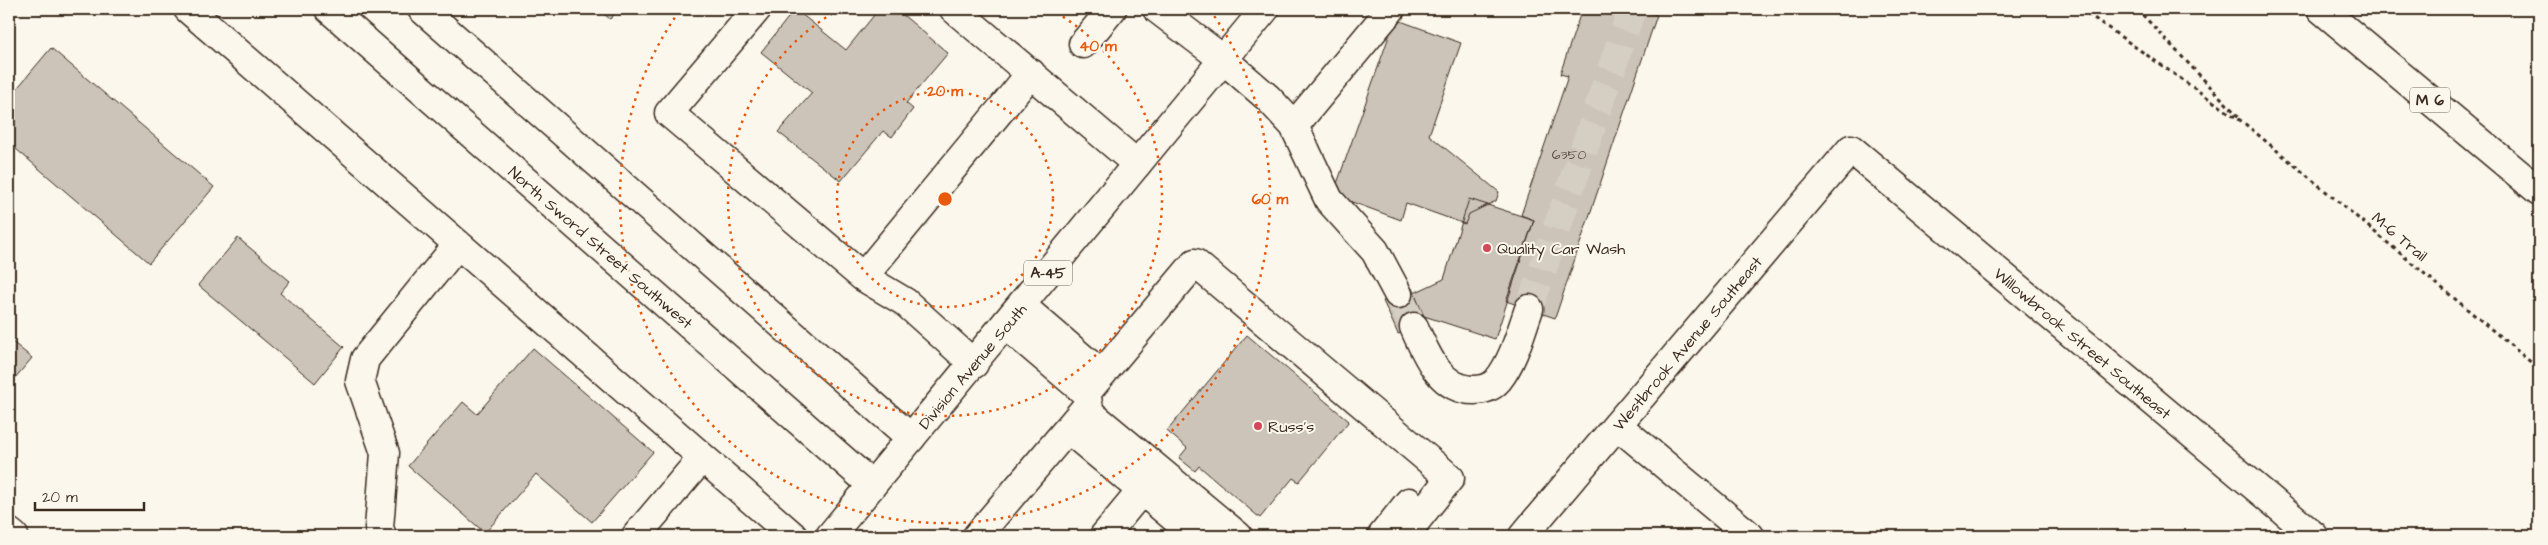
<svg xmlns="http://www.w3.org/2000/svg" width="2548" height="545" font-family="'Architects Daughter',sans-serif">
<rect width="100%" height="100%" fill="#fbf7ec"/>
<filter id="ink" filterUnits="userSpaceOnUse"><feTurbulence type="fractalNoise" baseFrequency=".02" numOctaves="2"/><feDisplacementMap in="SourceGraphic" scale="10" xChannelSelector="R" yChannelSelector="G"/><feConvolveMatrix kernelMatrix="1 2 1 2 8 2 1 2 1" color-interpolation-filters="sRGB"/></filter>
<g filter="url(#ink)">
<path fill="#ccc4b9" stroke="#3b2a1e" d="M598 9H619L610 19Z
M795 9 846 50 879 9H896L948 53 906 103 913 109 892 137 883 131 841 181 778 132 812 93 761 52Z
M1582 9H1639L1657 15 1555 318 1506 301 1534 220 1521 215 1568 76 1560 74Z
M1395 19 1461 43 1429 135 1499 192 1496 201 1469 214 1465 224 1406 203 1401 220 1333 195Z
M51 48 214 187 149 263 9 143V98Z
M1469 199 1534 220 1495 339 1424 316 1414 293 1444 279Z
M238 238 290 281 280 293 344 347 315 383 198 285Z
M1412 288 1426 322 1398 334 1383 301Z
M1247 335 1349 421 1299 482 1293 478 1260 518 1199 466 1195 471 1179 458 1187 448 1167 431Z
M9 339 32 358 9 385Z
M533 348 653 452 592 522 536 474 485 533 408 466 463 402 477 414Z"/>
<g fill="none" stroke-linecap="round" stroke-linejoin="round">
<path stroke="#d5cec3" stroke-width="28" stroke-dasharray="28 14" stroke-linecap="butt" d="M1398 294 1414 327
M1529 309 1632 9"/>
<g stroke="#3b2a1e" stroke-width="31">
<path id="minor" d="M188 9 793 536
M329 9 872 485
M422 9 911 438
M757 9 669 113 863 277 905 302 974 364
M954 9 1137 164
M1157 9 1224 60 1268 98 1294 126 1329 200 1375 251 1398 294
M1083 44 1112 9
M1294 126 1391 9
M863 277 1031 73
M1022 306 1101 374
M1006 325 1086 393 1090 413 1238 536
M1414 327C1426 354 1440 390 1474 390 1483 390 1492 387 1498 380 1514 360 1521 331 1529 309
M1086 393 1195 263 1450 478 1404 536
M1617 425 1750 536
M1068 429 1196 536
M9 532 14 536
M382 536 379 528 385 453 360 381 365 359 458 244
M636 536 702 458
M977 536 1088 405
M1104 536 1153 477
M1382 536 1409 502
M1523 536 1851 149 2314 536"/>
</g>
<g stroke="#3b2a1e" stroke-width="31">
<path id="major" d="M830 536 1265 9"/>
</g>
<g stroke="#3b2a1e" stroke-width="31">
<path id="highway" d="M2321 9 2539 191"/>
</g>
<path stroke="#3b2a1e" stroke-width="3" stroke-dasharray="4 4" stroke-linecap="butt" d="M2081 9 2244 123 2539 369
M2137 9 2239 117"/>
<use href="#minor" stroke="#fbf7ec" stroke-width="28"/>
<use href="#major" stroke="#fbf7ec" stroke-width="28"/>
<use href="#highway" stroke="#fbf7ec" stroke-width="28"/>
</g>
</g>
<g fill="none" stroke="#e8590c" stroke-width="2.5" stroke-dasharray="2.5 5">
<circle cx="945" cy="199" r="108"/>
<path d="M1050 9A217 217 0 1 1 840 9"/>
<path d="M1210 10A325 325 0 1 1 680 10"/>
</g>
<g fill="#d1495b" stroke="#fbf7ec" stroke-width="2">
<circle cx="1487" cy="248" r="5"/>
<circle cx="1258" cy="426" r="5"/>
</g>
<g text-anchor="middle" stroke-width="4" stroke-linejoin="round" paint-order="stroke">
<g font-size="14" fill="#5f5045">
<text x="1569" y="159">6350</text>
</g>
<g fill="#fbf7ec" stroke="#75685c" stroke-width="1">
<rect x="2410" y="87.5" width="40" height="25" rx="4"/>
<rect x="1024" y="260.5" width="48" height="25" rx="4"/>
</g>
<g font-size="15" font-weight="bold" fill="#3b2a1e">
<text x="2430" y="105">M 6</text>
<text x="1048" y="278">A-45</text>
</g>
<g font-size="16" fill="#3b2a1e" stroke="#fbf7ec">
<text transform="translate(2400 236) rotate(40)" y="6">M-6 Trail</text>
<text transform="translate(601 247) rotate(41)" y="6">North Sword Street Southwest</text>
<text transform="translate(1687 343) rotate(-50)" y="6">Westbrook Avenue Southeast</text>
<text transform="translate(2083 343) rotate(40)" y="6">Willowbrook Street Southeast</text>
<text transform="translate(972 366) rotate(-50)" y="6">Division Avenue South</text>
</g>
<g font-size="16" fill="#3b2a1e" stroke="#fbf7ec" text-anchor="start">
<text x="1497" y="254">Quality Car Wash</text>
<text x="1268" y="432">Russ's</text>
</g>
</g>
<circle cx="945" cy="199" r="8" fill="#e8590c" stroke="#fbf7ec" stroke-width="2.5"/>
<g font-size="15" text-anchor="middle" font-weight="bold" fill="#e8590c" stroke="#fbf7ec" stroke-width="4" stroke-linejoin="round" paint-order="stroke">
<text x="1098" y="51">40 m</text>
<text x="945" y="96">20 m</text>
<text x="1270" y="204">60 m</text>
</g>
<rect width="2548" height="545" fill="none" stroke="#fbf7ec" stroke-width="30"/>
<rect x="15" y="15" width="2518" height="515" fill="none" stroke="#3b2a1e" stroke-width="2" filter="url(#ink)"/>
<path d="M35 502v8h109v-8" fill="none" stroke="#3b2a1e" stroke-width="2.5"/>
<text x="42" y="502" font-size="15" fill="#3b2a1e" stroke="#fbf7ec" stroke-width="4" paint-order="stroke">20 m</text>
</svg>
